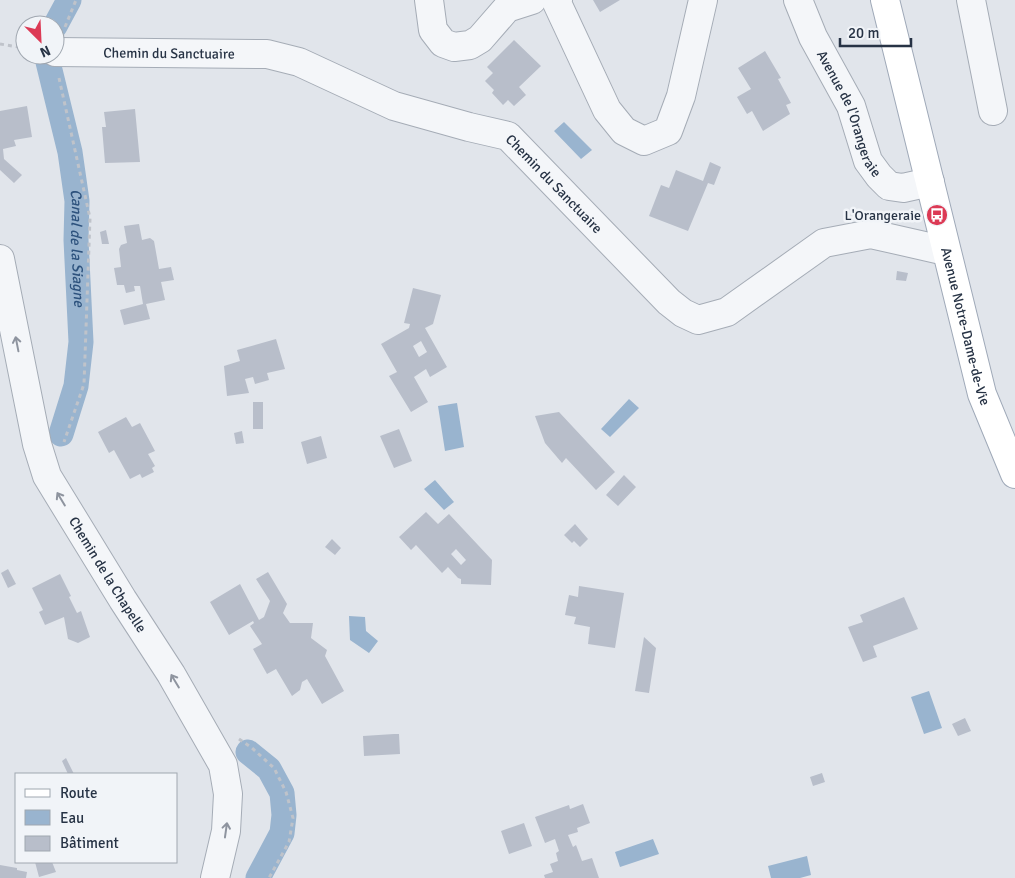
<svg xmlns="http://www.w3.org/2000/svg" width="1015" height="878" font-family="Signika,sans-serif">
<rect width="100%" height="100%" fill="#e1e5eb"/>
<path fill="#99b4cf" d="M564 122 592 150 581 159 554 131Z
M629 399 639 408 610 437 601 429Z
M457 403 464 447 445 451 438 406Z
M435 480 454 502 444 510 424 489Z
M349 616 365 617 366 631 378 641 369 653 350 640Z
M929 691 942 728 924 734 911 697Z
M653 839 659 854 620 867 615 852Z
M807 856 811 875 800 878H771L768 866Z"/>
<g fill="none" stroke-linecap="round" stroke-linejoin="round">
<g stroke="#99b4cf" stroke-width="25">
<path d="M55 26 69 0"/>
<path id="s1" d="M48 62 70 152 77 201 76 240 81 342 76 386 61 434"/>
<path d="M248 752 269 769 282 793 284 815 282 833 258 878"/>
</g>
</g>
<path fill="#b8beca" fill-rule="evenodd" d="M593 0H620L600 12Z
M514 40 541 66 519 87 526 95 514 106 508 100 503 105 492 93 494 90 485 81 493 73 487 67Z
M765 51 781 78 778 79 791 103 786 105 790 114 763 131 752 111 747 114 737 97 751 89 738 68Z
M27 106 32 137 14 140 16 146 3 149 4 159 22 175 14 183 0 170V111Z
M135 109 140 162 105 163 102 127H106L104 112Z
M710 162 721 167 714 185 708 183 688 231 649 216 661 185 669 188 676 170 703 181Z
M139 224 142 240 150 238 154 241 159 269 171 267 174 280 161 282 165 300 146 304 150 319 124 325 120 310 143 304 140 286H134L135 291 126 293 124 285H117L114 268 121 267 119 249 121 245 127 243 124 226Z
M106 230 109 244H102L100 232Z
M897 271 908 273 906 281 896 280Z
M413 288 441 295 433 324 425 328 447 367 430 377 426 369 414 377 428 402 411 412 389 376 397 372 381 344 409 328 410 324 404 323ZM421 341 427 352 419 357 413 346Z
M276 339 285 369 267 373 269 380 255 384 253 377 245 379 249 393 227 396 224 366 240 361 237 350Z
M253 402H263V429H253Z
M559 412 615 472 596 490 566 458 562 463 545 443 535 416Z
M126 417 132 427 140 423 155 451 148 454 155 466 152 468 154 472 142 478 140 474 130 479 114 450 109 453 98 432Z
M399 429 412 461 394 468 380 436Z
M242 431 244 443 236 444 234 433Z
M321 436 327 458 307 464 301 442Z
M624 475 636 487 618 506 606 495Z
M426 512 438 524 449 514 492 560 491 585 461 584V579L458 578 448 567 442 573 416 545 411 550 399 537ZM456 549 466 560 461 565 451 554Z
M575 524 588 539 580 547 574 541 572 543 564 535Z
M332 539 341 548 335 555 325 547Z
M8 569 16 584 8 588 1 573Z
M268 572 287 604 283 613 290 623H313L311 638 327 650 325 656 344 691 322 704 307 679 302 682 300 690 292 696 276 669 267 674 253 649 262 644 250 626 254 623 253 621 229 635 210 602 240 584 259 620 264 617 270 601 256 579Z
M60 574 71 596 69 597 77 613 81 611 90 637 78 643 68 639 64 617 45 625 39 612 43 610 32 588Z
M579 586 624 593 615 648 588 644 590 627 574 624 576 617 565 615 569 595 578 597Z
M904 597 918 629 873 646 877 657 863 662 848 627 863 622 860 615Z
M644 637 656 648 649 693 635 691Z
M965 718 971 731 958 736 952 724Z
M394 734H399L400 754 364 756 363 736Z
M66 758 74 774H68L62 761Z
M822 773 825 782 813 786 810 777Z
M583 804 590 823 577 828 578 832 568 835 573 847 576 845 582 861 592 858 599 878H545L544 875 553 872 550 864 558 861 556 853 559 851 555 839 545 843 535 817 569 805 570 809Z
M524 823 532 846 509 854 501 831Z
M35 862H52L56 872 39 877Z
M0 865 17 868V870L27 872 26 878H0Z"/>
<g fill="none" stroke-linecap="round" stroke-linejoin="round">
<g stroke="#a5acb6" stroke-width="30">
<g id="minor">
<path d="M429 0 433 30 443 43 454 47 470 45 480 39 507 8 532 0"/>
<path d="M558 0 557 3 607 110 624 131 644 141 668 131 681 96 703 0"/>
<path id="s2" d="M798 0 813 37 851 106 868 161 879 176 889 186 903 188 930 182"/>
<path d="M971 0 993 111"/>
<path id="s3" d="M55 52 267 54 299 62 394 106 469 127 508 136 669 302 683 313 698 320 727 312 824 243 871 234 946 251"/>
<path id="s4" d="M0 259 37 444 47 476 123 600 171 674 223 765 228 794 226 831 215 878"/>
</g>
</g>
<g stroke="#9fa9b8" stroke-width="30">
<g id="major">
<path id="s5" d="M885 0 982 394 1015 474"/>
</g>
</g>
<path stroke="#bfc3ca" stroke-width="3" stroke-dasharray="4 4" stroke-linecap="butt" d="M65 27 76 0
M0 44 25 48
M59 78 90 218 84 384 64 442
M239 739 252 748 274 768 286 792 293 818 289 842 269 878"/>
<use href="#minor" stroke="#f4f6f9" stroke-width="28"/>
<use href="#major" stroke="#fff" stroke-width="28"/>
</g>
<defs><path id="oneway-shaft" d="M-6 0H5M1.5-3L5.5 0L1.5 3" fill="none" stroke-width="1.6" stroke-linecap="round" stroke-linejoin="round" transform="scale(1.25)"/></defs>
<g stroke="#8e949f">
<use href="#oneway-shaft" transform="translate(17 344) rotate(-101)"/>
<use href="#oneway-shaft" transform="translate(61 499) rotate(-121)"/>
<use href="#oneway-shaft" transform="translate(175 681) rotate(-121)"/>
<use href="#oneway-shaft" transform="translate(226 830) rotate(-82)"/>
</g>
<defs>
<g id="bus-disc" transform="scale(1.125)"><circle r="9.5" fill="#dc3a55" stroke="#f1f4f8"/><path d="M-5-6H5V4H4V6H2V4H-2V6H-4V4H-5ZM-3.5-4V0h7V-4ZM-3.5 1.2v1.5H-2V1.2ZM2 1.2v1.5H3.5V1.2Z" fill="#fff"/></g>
</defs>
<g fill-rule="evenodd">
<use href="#bus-disc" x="937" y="215"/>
</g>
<g text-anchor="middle" stroke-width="5" stroke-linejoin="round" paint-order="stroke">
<g font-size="14" fill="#273345" stroke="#f1f4f8">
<text dy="5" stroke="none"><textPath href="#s3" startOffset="114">Chemin du Sanctuaire</textPath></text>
<text dy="5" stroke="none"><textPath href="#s2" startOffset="125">Avenue de l'Orangeraie</textPath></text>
<text dy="5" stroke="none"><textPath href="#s3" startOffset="534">Chemin du Sanctuaire</textPath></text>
<text dy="5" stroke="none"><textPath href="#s5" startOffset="336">Avenue Notre-Dame-de-Vie</textPath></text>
<text dy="5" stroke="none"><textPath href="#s4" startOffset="338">Chemin de la Chapelle</textPath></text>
</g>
<g font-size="14" fill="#273345" stroke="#f1f4f8" text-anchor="end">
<text x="921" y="220">L'Orangeraie</text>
</g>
<g font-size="15" font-style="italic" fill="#2d527d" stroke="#f1f4f8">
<text dy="5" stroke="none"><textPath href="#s1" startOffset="189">Canal de la Siagne</textPath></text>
</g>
</g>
<rect x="15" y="773" width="162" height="90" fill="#f1f4f8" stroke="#a0a7b0"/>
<rect x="25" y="789" width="25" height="8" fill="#ffffff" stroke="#a0a7b0"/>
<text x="60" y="798" font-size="15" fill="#273345">Route</text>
<rect x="25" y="810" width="25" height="15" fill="#99b4cf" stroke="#a0a7b0"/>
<text x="60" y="823" font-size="15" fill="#273345">Eau</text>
<rect x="25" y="836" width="25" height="15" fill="#b8beca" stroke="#a0a7b0"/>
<text x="60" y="848" font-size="15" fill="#273345">Bâtiment</text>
<g transform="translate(40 40) rotate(156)"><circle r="24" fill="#f1f4f8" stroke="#a0a7b0"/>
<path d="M0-4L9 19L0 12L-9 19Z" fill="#dc3a55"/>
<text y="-8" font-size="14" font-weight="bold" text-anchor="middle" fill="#273345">N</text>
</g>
<path d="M840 38v8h71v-8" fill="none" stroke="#273345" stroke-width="2.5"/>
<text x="848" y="38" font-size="15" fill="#273345" stroke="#f1f4f8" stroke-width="4" paint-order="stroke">20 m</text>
</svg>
